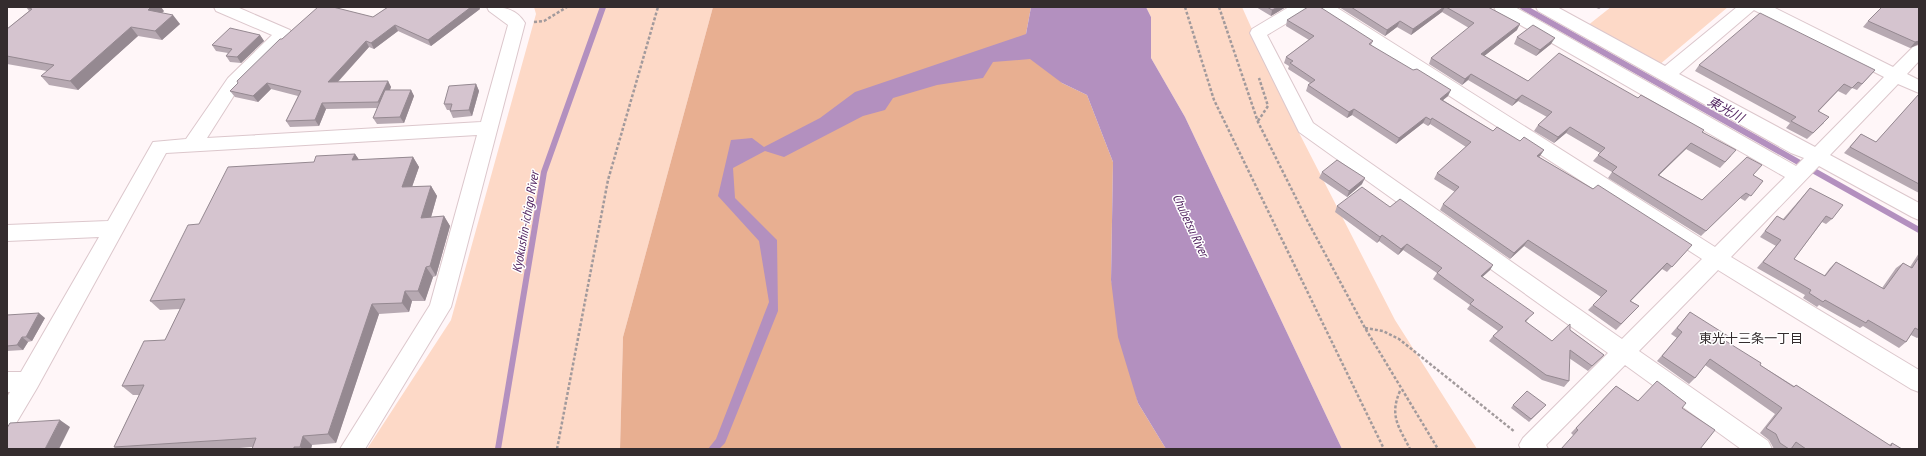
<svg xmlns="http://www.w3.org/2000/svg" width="1926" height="456" font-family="'PT Sans Narrow','Noto Sans JP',sans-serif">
<rect width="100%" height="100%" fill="#fff6f8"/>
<path fill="#fdd9c7" d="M534 7H713L623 337 620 449H367L451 320 536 14Z
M1146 7H1242L1294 123 1395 320 1477 449H1342L1185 117 1151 58V17Z
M1611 7H1728L1659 65 1587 26Z"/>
<path fill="#e8af91" d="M713 7H1031L1026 34 1062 83 1087 95 1113 162 1111 279 1138 403 1166 449H620L623 337Z"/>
<path fill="#b390bf" d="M1031 7H1146L1151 17V58L1185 117 1342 449H1166L1138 403 1118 337 1111 280 1113 162 1087 95 1062 83 1030 59 993 62 983 78 937 85 893 98 885 110 863 116 784 157 765 151 733 168 735 198 777 240 778 311 725 443 719 449H708L716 439 769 302 759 241 718 196 731 140 752 138 764 147 820 118 855 92 1026 34Z"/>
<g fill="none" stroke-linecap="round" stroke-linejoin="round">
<path stroke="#b390bf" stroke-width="6" d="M1523 7 1919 230
M498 449 544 172 603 7"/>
<g stroke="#dcc7cc" stroke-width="2">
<path id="minor" d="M214 7H237L290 30 292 34 240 86 207 138 481 122 508 25 489 11 487 7C503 7 516 8 525 23L451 307 365 449H340L430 305 477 135 166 153 37 388 15 425 7 428V397L10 392H7V372H21L99 237 7 241V225L108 221 153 142 186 139 228 78 272 35 216 11Z
M1289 7H1309L1307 11 1267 35 1313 123 1622 339 1702 259 1318 11 1316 7H1336L1715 247 1785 177 1496 11 1494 7H1515L1796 166 1804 158 1791 153 1538 11 1536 7H1557L1665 66 1737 7H1773L1893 67 1913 47 1919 45V61L1907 74 1919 80V93L1898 84 1830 155 1919 203V220L1912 217 1819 166 1731 257 1919 370V392L1911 389 1718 270 1639 351 1768 441 1772 449H1741L1625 365 1546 445 1548 449H1521L1519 445 1523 438 1608 353 1299 132 1250 33 1252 29ZM1754 10 1884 77 1815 147 1679 74Z"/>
</g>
<path stroke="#a29a9c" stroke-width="2.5" stroke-dasharray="3 2" stroke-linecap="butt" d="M1185 7 1214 100 1384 449
M1219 7 1258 122 1308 222 1365 328 1438 449
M534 22 544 21 567 7
M1258 121 1268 106 1259 78
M1365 328 1383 331 1399 339 1515 432
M1400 391C1389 416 1399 427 1410 449
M557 449 608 180 658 7"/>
<use href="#minor" fill="#fff" fill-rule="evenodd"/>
</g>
<path fill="#b7a9b2" d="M26 7 164 11 162 13 180 24 162 40 138 36 78 90 49 85 41 76 47 71 7 64V29L29 11Z
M388 7H479L480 9 431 46 398 31 374 49 369 47 338 82 388 81 391 87 390 90H411L414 96 404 123 377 124 373 118 377 108 326 109 319 126 290 127 286 121 298 96 271 89 258 102 235 97 230 91 282 39 373 17Z
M1256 7H1286L1271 16Z
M1339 7H1488L1517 30 1484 56 1528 81 1638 98 1703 132 1731 156 1720 168 1686 149 1659 175 1702 200 1753 175 1763 181 1745 201 1740 198 1701 236 1608 178 1612 172 1593 161 1600 153 1566 133 1554 143 1534 131 1538 125 1547 117 1518 101 1512 106 1468 80 1462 85 1429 64 1431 58 1469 28 1442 12 1411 35 1397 27 1385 36Z
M1594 7H1602L1599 9Z
M1919 7V44L1910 48 1863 27 1868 21Z
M1287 20 1373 41 1371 45 1448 96 1443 100 1493 131 1544 150 1539 157 1593 189 1692 245 1667 272 1662 269 1631 301 1639 306 1616 330 1588 310 1601 297 1524 246 1510 259 1440 210 1443 204 1455 192 1434 179 1437 173 1466 147 1430 124 1428 126 1423 123 1396 144 1352 115 1347 118 1306 91 1308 85 1310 83 1288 69 1289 66 1284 63 1286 57 1309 40 1286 26Z
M260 35 264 41 241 63 230 62 226 56 228 53 216 51 212 45Z
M1517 37 1551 44 1536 56 1514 44Z
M1699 65 1875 70 1857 90 1852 88 1846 95 1838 91 1819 111 1824 123 1807 139 1786 128 1790 123 1695 71Z
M476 84 479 91 472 116 453 118 450 111V110H447L444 104Z
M1919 94V193L1844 153 1861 134 1876 142Z
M355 154 359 160 413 157 419 167 412 187 431 186 437 196 431 217 444 216 450 226 436 276 433 277 425 301H412L409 312 379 314 336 443 312 445 311 449H252V447L227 449H117L114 447 139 395H133L122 386 165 340 180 309 160 310 150 301 199 224 314 162Z
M1322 172 1362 184 1347 197 1319 178Z
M1810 188 1832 219 1826 224 1822 222 1794 259 1824 276 1830 268 1836 262 1882 288 1896 268 1903 263 1910 267 1919 253V337L1917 338 1911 335 1906 342 1899 348 1863 326 1860 328 1819 305 1817 307 1803 298 1805 295 1757 268 1776 246 1760 237 1772 222 1777 216 1783 219Z
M1337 206 1390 207 1493 265 1490 270 1482 277 1529 318 1526 322 1552 341 1570 330 1604 355 1588 371 1569 358V381L1564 387 1542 380 1489 341 1493 336 1498 331 1467 309 1470 305 1433 279 1437 273 1403 250 1398 255 1379 241 1377 243 1335 212Z
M1690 312 1724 340 1760 365 1794 386 1796 385 1889 445 1892 443 1902 449H1774L1769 440 1760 433 1775 414 1705 365 1695 378 1689 384 1657 361 1677 338 1671 334Z
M7 315 45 318 32 341 28 342 23 350 7 351Z
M1616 386 1638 401 1686 403 1573 435 1571 433Z
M1513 405 1543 408 1529 422 1511 408Z"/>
<path fill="#958991" d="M151 7H161L164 11 155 19 148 10Z
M471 7H479L480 9 431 46 428 40Z
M1278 7H1286L1271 16 1272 10Z
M1444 7H1445L1442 12 1411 35 1413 29Z
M173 15 180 24 162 40 155 31Z
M1400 21 1397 27 1385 36 1387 30Z
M1520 24 1517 30 1478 61 1481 54Z
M395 25 398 31 374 49 371 43Z
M131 27 138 36 78 90 70 81Z
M260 35 264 41 241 63 237 57Z
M1555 38 1551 44 1536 56 1540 50Z
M366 41 369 47 332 88 328 82Z
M1919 41V44L1910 48 1915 42Z
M1471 74 1468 80 1462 85 1465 79Z
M388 81 391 87 382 108 378 102Z
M267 83 271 89 258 102 253 96Z
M476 84 479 91 472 116 469 110Z
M411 90 414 96 404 123 400 117Z
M1451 90 1448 96 1437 105 1440 99Z
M1522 95 1518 101 1512 106 1516 100Z
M322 103 326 109 319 126 315 120Z
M1354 109 1352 115 1347 118 1349 112Z
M1426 117 1423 123 1396 144 1399 138Z
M1432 118 1430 124 1428 126Z
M1570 127 1566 133 1554 143 1558 137Z
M1691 143 1686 149 1653 181 1658 175Z
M1544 150 1540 156 1534 161 1537 156Z
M355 154 362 164 352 160Z
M413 157 419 167 408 198 402 187Z
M1365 178 1362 184 1347 197 1349 191Z
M431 186 437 196 428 228 421 218Z
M444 216 450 226 436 276 430 266Z
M1382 235 1379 241 1377 243 1380 237Z
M1528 240 1524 246 1510 259 1514 253Z
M1407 244 1403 250 1398 255 1401 249Z
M1667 263 1662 269 1625 306 1630 301Z
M1493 265 1490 270 1477 282 1481 276Z
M426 267 433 277 425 301 418 291Z
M405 291 412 301 409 312 402 303Z
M372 304 379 314 336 443 328 434Z
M39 313 45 318 32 341 26 337Z
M22 337 28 342 23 350 17 345Z
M60 420 70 427 59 449H45Z
M303 436 312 445 311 449H302L300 447Z"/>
<path fill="#d5c4cf" stroke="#958991" d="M26 7H151L148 10 173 15 155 31 131 27 70 81 41 76 54 65 7 56V29L32 9Z
M318 7H333L373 17 388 7H471L428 40 395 25 371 43 366 41 328 82 388 81 378 102 322 103 315 120 286 121 301 91 267 83 253 96 230 91 238 83 237 81 280 39H282Z
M1267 7H1278L1272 10Z
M1308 7H1320L1373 41 1369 44 1413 70 1417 69 1451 90 1440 99 1493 131 1497 127 1520 141 1524 137 1544 150 1537 156 1593 189 1598 185 1692 245 1672 267 1667 263 1630 301 1639 306 1621 324 1593 305 1607 291 1528 240 1514 253 1443 204 1459 187 1437 173 1471 142 1432 118 1431 120 1426 117 1399 138 1354 109 1349 112 1308 85 1315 80 1290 63 1293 61 1286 57 1314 36 1287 20Z
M1351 7H1444L1413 29 1400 21 1387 30Z
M1446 7H1488L1520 24 1481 54 1528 81 1559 53 1638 98 1641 95 1704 130 1702 132 1736 150 1725 162 1691 143 1658 175 1702 200 1747 157 1762 165 1753 175 1763 181 1751 196 1746 193 1741 197 1706 231 1612 172 1617 167 1598 155 1605 148 1570 127 1558 137 1538 125 1552 112 1522 95 1516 100 1471 74 1465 79 1431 58 1474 23Z
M1882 7H1919V41L1915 42 1868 21Z
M1760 13 1875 70 1862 84 1858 82 1852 88 1844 84 1818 111 1829 117 1813 133 1791 121 1796 117 1699 65Z
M1533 25 1555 38 1540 50 1517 37Z
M230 28 260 35 237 57 226 56 232 49 212 45Z
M476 84 469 110 450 111 452 104H444L449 86Z
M385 90H411L400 117 373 118Z
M1919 94V184L1850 147 1861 134 1876 142Z
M355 154 352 160 413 157 402 187 431 186 421 218 444 216 430 266 426 267 418 291H405L402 303 372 304 328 434 303 436 300 447H294V449H252L256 438 114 447 144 385 122 386 144 341 165 340 185 299 150 301 188 225 199 224 228 167 314 162 316 156Z
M1337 160 1365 178 1349 191 1322 172Z
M1362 187 1390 207 1400 199 1493 265 1481 276 1534 313 1525 321 1552 341 1570 324V330L1604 355 1592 366 1570 350 1569 381 1546 375 1493 336 1503 327 1470 304 1474 300 1437 273 1442 268 1407 244 1401 249 1382 235 1380 237 1337 206Z
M1810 188 1843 205 1832 219 1826 216 1794 259 1825 276 1836 262 1884 289 1903 263 1912 268 1919 257V330L1915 328 1906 342 1868 320 1866 323 1825 300 1823 302 1809 293 1811 290 1763 262 1781 240 1765 231 1777 216 1784 220Z
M1690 312 1728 336 1724 340 1761 363 1760 365 1794 387 1796 385 1891 446 1892 443 1902 449H1806L1796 442 1791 449H1789L1780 443 1776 434 1766 428 1782 408 1710 359 1695 378 1662 356 1682 332 1677 328Z
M39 313 26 337H22L17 345 7 346V315Z
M1657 381 1686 403 1682 408 1715 430 1700 449H1561L1578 430 1576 428 1616 386 1638 401Z
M1527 391 1546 405 1531 419 1513 405Z
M60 420 45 449H7V428L10 423Z"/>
<g text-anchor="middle" stroke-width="3" stroke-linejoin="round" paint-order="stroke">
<g font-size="13" font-style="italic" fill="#542762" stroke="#fff">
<text transform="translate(1726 109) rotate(29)" y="5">東光川</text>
<text transform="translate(525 222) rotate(-80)" y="5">Kyokushin-ichigo River</text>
<text transform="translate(1191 225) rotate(65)" y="5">Chubetsu River</text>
</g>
<g font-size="13" fill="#342c2e" stroke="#fff">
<text x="1751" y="343">東光十三条一丁目</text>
</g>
</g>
<rect width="1926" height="456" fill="none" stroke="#342c2e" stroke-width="16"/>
</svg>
